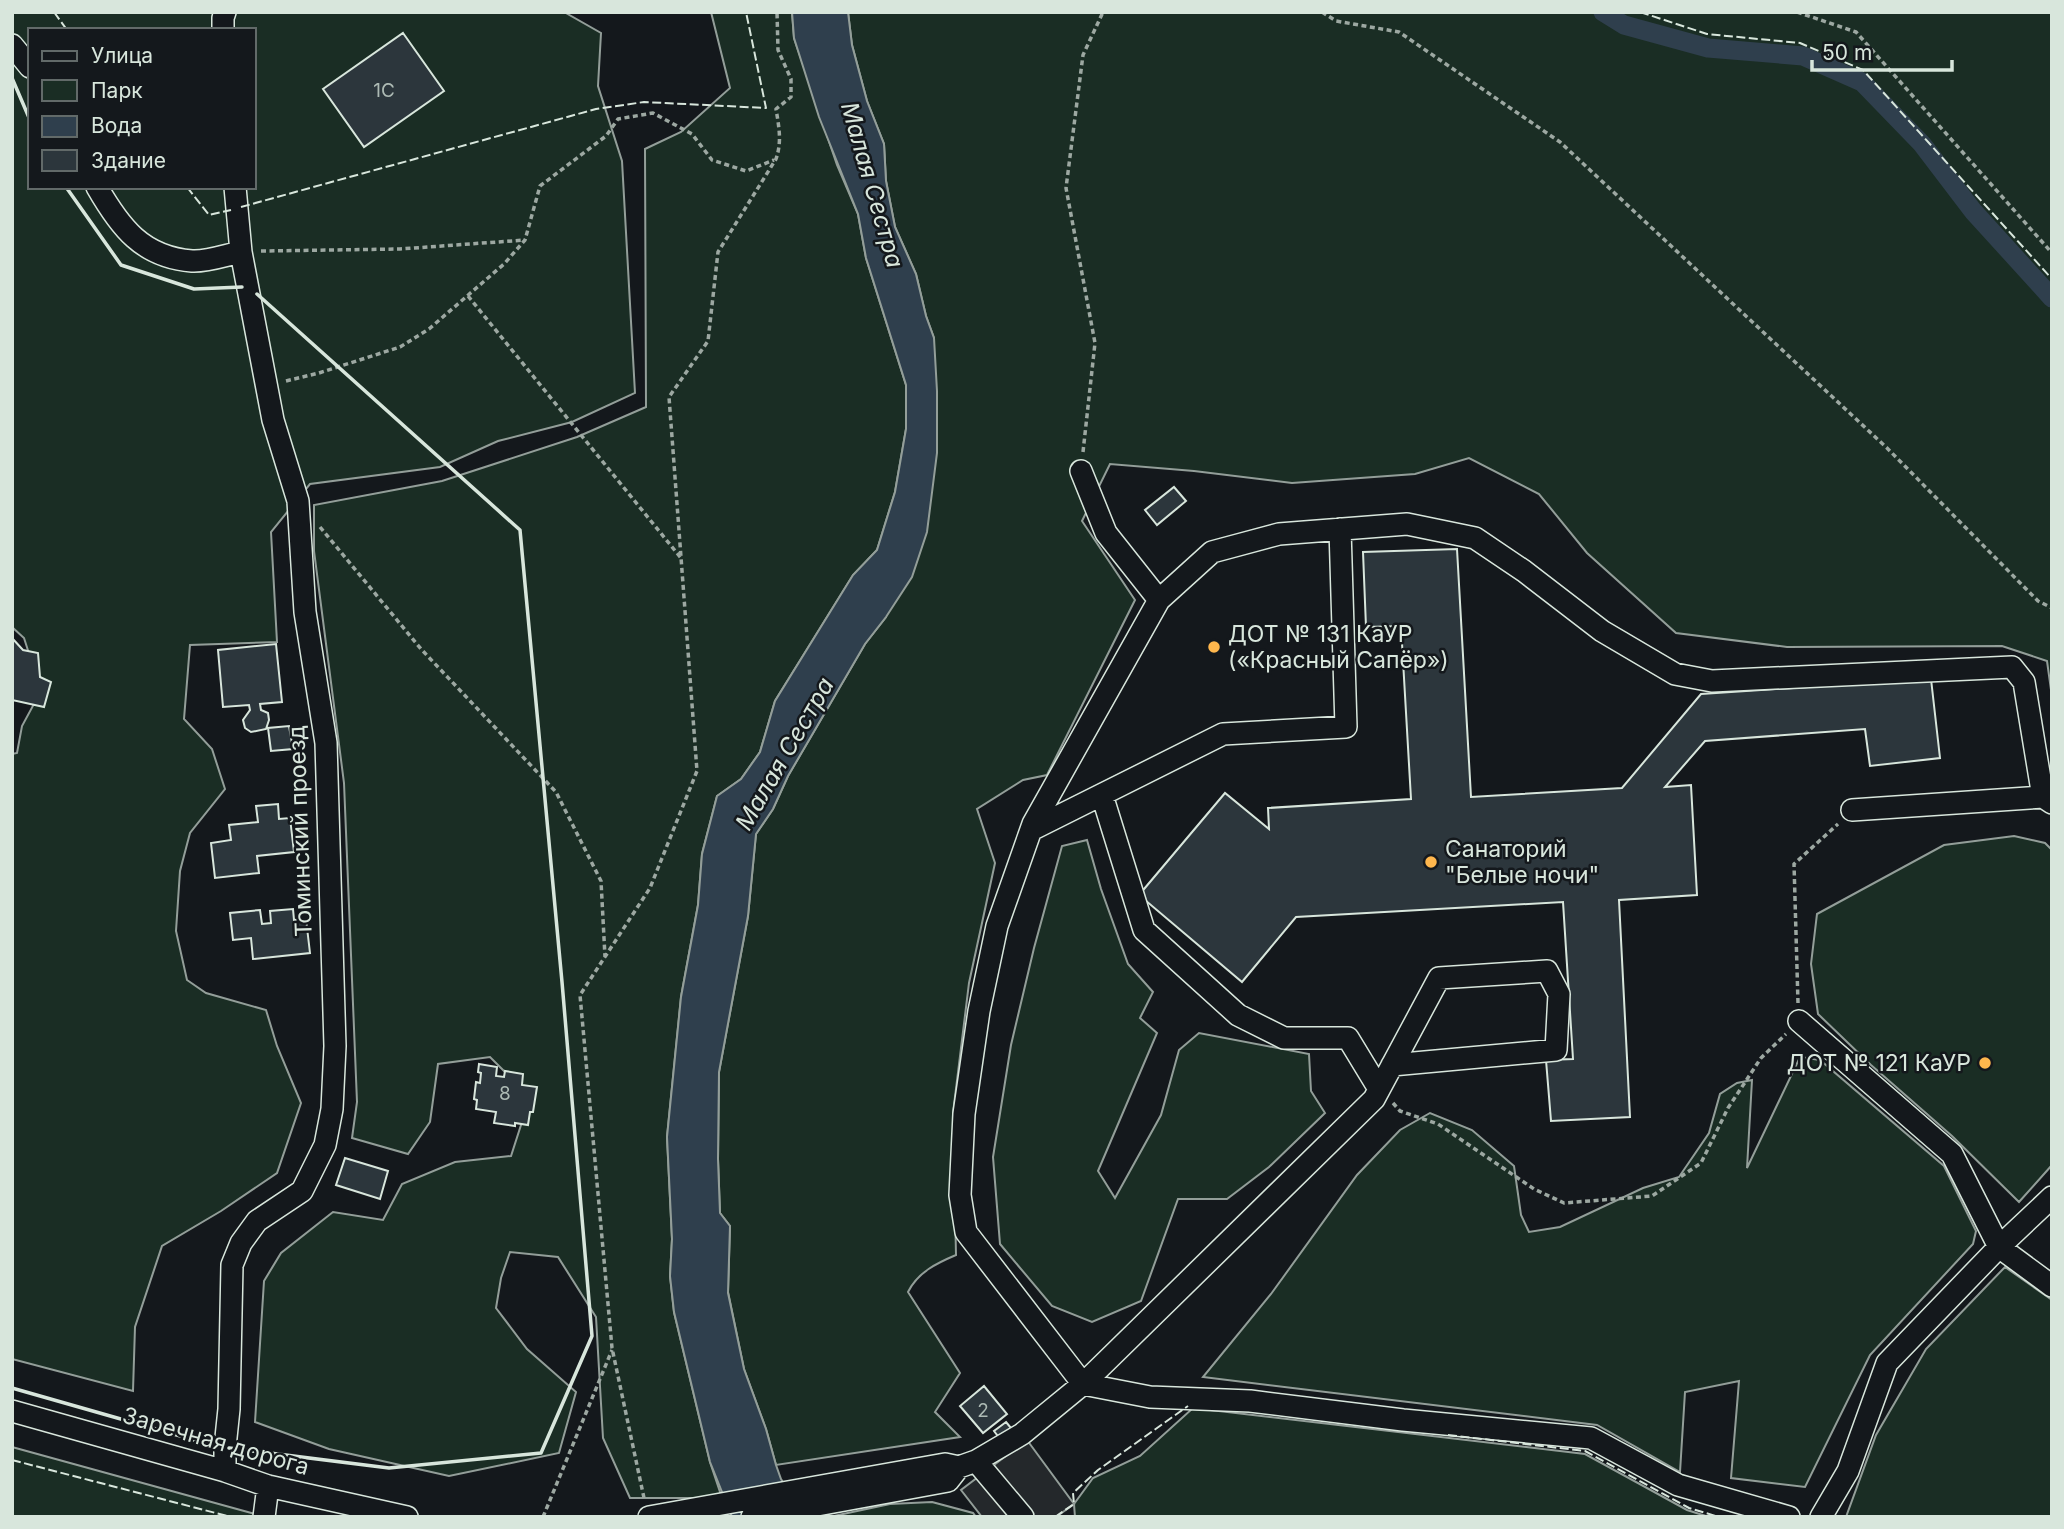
<svg xmlns="http://www.w3.org/2000/svg" width="2064" height="1529" font-family="Inter,sans-serif">
<rect width="100%" height="100%" fill="#14181c"/>
<path fill="#1a2d24" stroke="#939e99" stroke-width="2" fill-rule="evenodd" d="M12 12H564L601 33 598 86 622 161 635 393 572 422 498 441 440 467 310 484 271 532 277 642 190 645 184 719 212 749 225 789 190 833 180 871 176 931 187 980 206 993 266 1010 277 1046 301 1103 277 1173 221 1211 162 1246 135 1327 133 1391 12 1359V754L17 753 22 726 41 691 24 638 12 627ZM30 30H254V187H30Z
M711 12H792L794 38 837 165 858 214 866 258 906 385V429L895 492 877 550 853 575 775 701 760 752 741 779 717 796 702 854 698 905 681 997 667 1137 672 1239 670 1276 674 1312 710 1462 722 1498H630L603 1438 596 1317 558 1257 510 1252 501 1278 496 1308 527 1349 576 1392 559 1453 449 1476 329 1449 255 1422 264 1281 281 1253 333 1212 383 1220 402 1184 455 1162 511 1156 530 1097 490 1057 438 1064 430 1122 408 1154 352 1138 357 1102 344 783 314 551V505L442 481 577 437 646 407 645 149 681 132 730 88Z
M848 12H2052V697L2047 661 2002 646 1787 647 1676 633 1587 553 1539 494 1469 458 1415 474 1292 483 1194 471 1110 464 1082 521 1135 600 1047 775 1023 780 977 809 995 863 969 983 953 1113 956 1255C937 1263 918 1272 908 1292L960 1373 935 1412 960 1437 776 1465 766 1429 744 1369 728 1292 730 1226 720 1213 718 1159 719 1072 748 916 756 834 773 809 788 776 865 644 886 617 934 338 926 316 916 274 895 227 886 181 884 144 867 101 852 45Z
M2014 836 2045 843 2052 850V1165L2019 1202 1952 1136 1871 1065 1818 1014 1811 964 1817 914 1944 845Z
M1087 840 1101 889 1128 964 1153 992 1140 1018 1157 1033 1098 1171 1115 1198 1161 1115 1179 1050 1199 1033 1309 1054 1311 1091 1325 1113 1269 1167 1227 1199H1178L1141 1301 1092 1322 1052 1306 1000 1244 993 1157 1011 1045 1034 948 1062 846Z
M1800 1057 1820 1060 1944 1166 1976 1231 1973 1244 1870 1355 1805 1487 1731 1478 1739 1381 1685 1392 1680 1472 1597 1425 1203 1377 1271 1294 1357 1175 1400 1130 1430 1113 1472 1130 1514 1166 1521 1215 1529 1232 1560 1227 1643 1188 1679 1177 1709 1133 1720 1094 1737 1083 1752 1080 1747 1168Z
M2005 1267 2052 1300V1517H1846L1876 1435 1926 1349Z
M1193 1408 1585 1454 1687 1510 1709 1517H1075L1074 1504 1093 1478 1140 1456Z
M12 1447 255 1514 269 1517H12Z
M932 1502 973 1513 976 1517H829L890 1504Z"/>
<path fill="#24282b" stroke="#939e99" stroke-width="2" d="M1027 1440 1074 1504 1056 1517H982L961 1490Z"/>
<path fill="#2f3f4d" stroke="#939e99" stroke-width="2" d="M792 12H848L852 45 867 101 884 144 886 181 895 227 916 274 926 316 934 338 937 391V453L927 532 912 577 886 617 865 644 788 776 773 809 756 834 748 916 719 1072 718 1159 720 1213 730 1226 728 1293 744 1369 766 1429 776 1465 781 1479 805 1517H732L710 1462 674 1312 670 1276 672 1239 667 1137 681 997 698 905 702 854 717 796 741 779 760 752 775 701 853 575 877 550 895 492 906 429V385L866 258 858 214 819 117 794 38Z"/>
<g fill="none" stroke-linecap="round" stroke-linejoin="round">
<path stroke="#2f3f4d" stroke-width="19" d="M1603 12 1624 25 1708 48 1803 56 1862 82 1922 144 1973 211 2052 298"/>
</g>
<path fill="#2c363c" stroke="#d8e6dc" stroke-width="2" d="M403 33 444 91 364 147 323 89Z
M1174 487 1186 501 1157 525 1145 510Z
M1457 549 1471 797 1622 788 1701 694 1931 679 1940 758 1870 766 1865 729 1705 741 1665 787 1691 785 1697 895 1619 900 1630 1117 1551 1121 1546 1060 1573 1059 1563 902 1296 917 1242 982 1139 895 1225 793 1269 829 1268 808 1411 799 1401 626 1366 627 1363 552Z
M12 638 23 650 38 653 40 677 51 682 44 707 12 700Z
M276 644 282 702 260 704 261 710 268 713 269 720 266 729 251 732 245 728 243 720 250 710 249 705 223 707 218 650Z
M289 726 293 749 271 751 268 728Z
M278 804 279 819 290 818 294 852 257 856 259 873 215 878 211 843 231 840 229 825 258 822 256 806Z
M293 909 294 920 306 919 310 953 253 959 251 938 233 940 230 913 260 910 262 924 271 923 270 911Z
M479 1064 497 1067 496 1076 504 1077 505 1071 523 1074 522 1085 537 1087 533 1112H530L528 1125 515 1123V1126L494 1123 496 1112 476 1109 477 1100 474 1099 476 1082 480 1083 481 1073 478 1072Z
M345 1158 388 1171 380 1199 336 1185Z
M984 1386 1007 1414 983 1433 960 1406Z
M1006 1422 1016 1434 1004 1444 994 1431Z"/>
<g fill="none" stroke-linecap="round" stroke-linejoin="round">
<g stroke="#d8e6dc" stroke-width="24">
<path id="minor" d="M223 30V18L225 12
M12 45 30 67
M97 187C120 227 142 257 192 261 207 262 226 255 241 252
M1081 471 1106 533 1159 600
M1102 795 1144 930 1238 1015 1284 1038H1348L1379 1089
M1852 810 2043 797
M1031 830 1223 734 1346 727 1340 529
M1799 1021 1952 1154 1999 1247 2052 1286
M12 1411 225 1471 268 1486 407 1517
M976 1461 1023 1517
M225 1471V1447L229 1409 232 1265 241 1243 257 1221 302 1191 325 1145 332 1109 335 1046 326 743 305 612 298 501 273 420 241 252 235 187
M264 1517 268 1486
M649 1517 945 1464 959 1467
M752 1517 948 1481 959 1467 976 1461 1022 1434 1083 1384 1374 1099 1439 978 1547 971 1559 994 1556 1050 1392 1065
M1789 1517 1678 1485 1591 1438 1403 1420 1250 1401 1150 1397 1083 1384 966 1232 960 1195 964 1114 979 1011 997 926 1033 824 1159 600 1212 552 1279 534 1407 524 1475 538 1524 571 1602 631 1675 674 1712 681 2012 667 2024 682 2043 797 2052 803
M1821 1517 1848 1471 1887 1363 1999 1247 2052 1197"/>
</g>
<path stroke="#9da8a2" stroke-width="3.5" stroke-dasharray="5 3.5" stroke-linecap="butt" d="M1322 12 1336 21 1399 32 1560 142 1887 448 2038 601 2052 608
M1797 12 1856 32 2052 253
M261 251 400 249 525 240
M468 296 681 558
M286 381 319 373 400 347 429 329 504 264 525 240 540 186 606 136 618 119 653 113 692 134 712 160 746 171 774 160
M1083 452 1095 343 1066 188 1083 55 1103 12
M320 527 421 649 556 792 601 881 605 957
M1798 1003 1794 864 1838 824
M1393 1103 1400 1111 1438 1124 1534 1189 1564 1203 1652 1196 1701 1163 1728 1108 1761 1058 1786 1034
M644 1498 612 1348 580 995 650 888 697 771 669 397 708 341 718 252 776 159C782 142 779 127 776 109L791 97V79L778 50 777 12
M543 1517 612 1350"/>
<use href="#minor" stroke="#14181c" stroke-width="21"/>
<path stroke="#d8e6dc" stroke-width="2" stroke-dasharray="9 3.5" stroke-linecap="butt" d="M54 12 67 30
M1640 12 1707 34 1800 43 1863 70 2052 279
M187 187 209 215 231 210
M241 207 596 109 644 102 766 108 746 12
M1448 1435 1585 1451 1689 1508 1719 1517
M12 1460 231 1517
M1055 1517 1074 1504 1073 1493 1098 1470 1188 1406"/>
<path stroke="#d8e6dc" stroke-width="3.5" d="M12 78 30 120
M66 187 121 265 194 289 242 287
M12 1388 219 1447
M229 1448 389 1468 541 1453 592 1336 562 982 520 530 257 294"/>
</g>
<g fill="#ffb74d" stroke="#14181c" stroke-width="2.5">
<circle cx="1214" cy="647" r="7"/>
<circle cx="1431" cy="862" r="7"/>
<circle cx="1985" cy="1063" r="7"/>
</g>
<g text-anchor="middle" stroke-width="5" stroke-linejoin="round" paint-order="stroke">
<g font-size="19" fill="#adbab4">
<text x="384" y="97">1С</text>
<text x="505" y="1100">8</text>
<text x="983" y="1417">2</text>
</g>
<g font-size="23" fill="#d8e6dc" stroke="#14181c" text-anchor="start">
<text x="1228" y="642">ДОТ № 131 КаУР<tspan x="1228" dy="26">(«Красный Сапёр»)</tspan></text>
<text x="1445" y="857">Санаторий<tspan x="1445" dy="26">"Белые ночи"</tspan></text>
<text x="1971" y="1071" text-anchor="end">ДОТ № 121 КаУР</text>
</g>
<g font-size="23" fill="#d8e6dc" stroke="#14181c">
<text transform="translate(300 831) rotate(-92)" y="8">Томинский проезд</text>
<text transform="translate(216 1441) rotate(16)" y="8">Заречная дорога</text>
</g>
<g font-size="24" font-style="italic" fill="#d8e6dc" stroke="#14181c">
<text transform="translate(872 185) rotate(74)" y="8">Малая Сестра</text>
<text transform="translate(785 754) rotate(-60)" y="8">Малая Сестра</text>
</g>
</g>
<rect width="2064" height="1529" fill="none" stroke="#d8e6dc" stroke-width="28"/>
<rect x="28" y="28" width="228" height="161" fill="#14181c" stroke="#626a69" stroke-width="2"/>
<rect x="42" y="51" width="35" height="10" fill="#14181c" stroke="#626a69" stroke-width="2"/>
<text x="91" y="63" font-size="21" fill="#d8e6dc">Улица</text>
<rect x="42" y="80" width="35" height="21" fill="#1a2d24" stroke="#626a69" stroke-width="2"/>
<text x="91" y="98" font-size="21" fill="#d8e6dc">Парк</text>
<rect x="42" y="116" width="35" height="21" fill="#2f3f4d" stroke="#626a69" stroke-width="2"/>
<text x="91" y="133" font-size="21" fill="#d8e6dc">Вода</text>
<rect x="42" y="150" width="35" height="21" fill="#2c363c" stroke="#626a69" stroke-width="2"/>
<text x="91" y="168" font-size="21" fill="#d8e6dc">Здание</text>
<path d="M1812 60v10h140v-10" fill="none" stroke="#d8e6dc" stroke-width="3.5"/>
<text x="1822" y="60" font-size="21" fill="#d8e6dc" stroke="#14181c" stroke-width="5" paint-order="stroke">50 m</text>
</svg>
